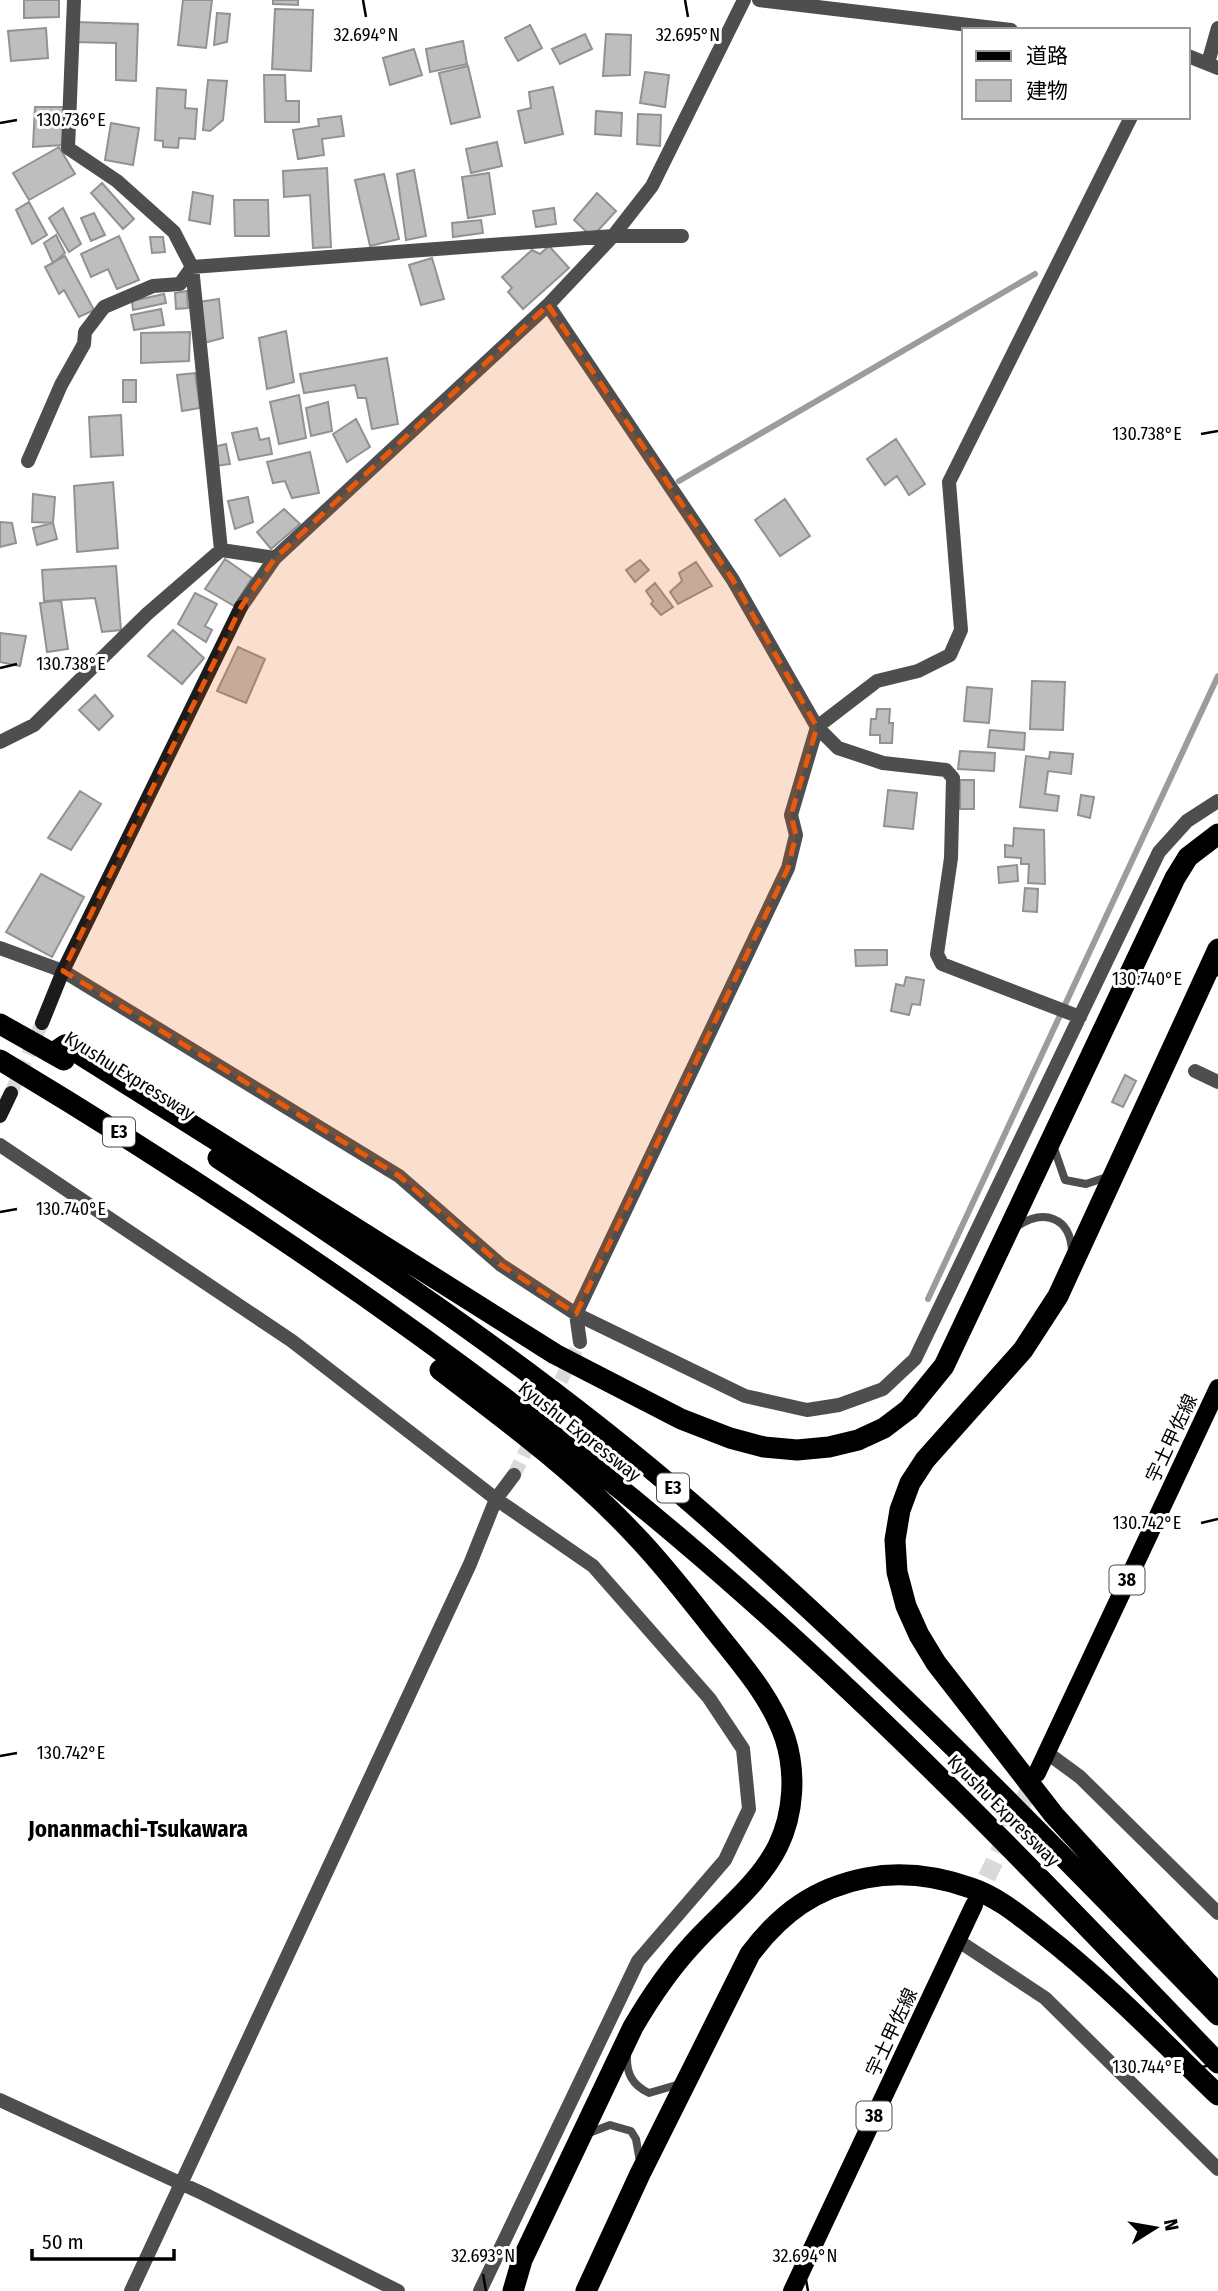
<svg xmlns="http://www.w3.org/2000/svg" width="1218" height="2291" font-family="'Fira Sans Condensed','Noto Sans JP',sans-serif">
<rect width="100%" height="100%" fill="#fff"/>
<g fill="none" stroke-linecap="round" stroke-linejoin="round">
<path stroke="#9c9c9c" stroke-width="6" d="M679 481 1035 274
M928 1299 1218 676"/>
</g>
<path fill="#bebebe" stroke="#929292" stroke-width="2" d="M24 0H59V17L24 18Z
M183 0H212L206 48 178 45Z
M273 0H298V5L273 4Z
M275 9 313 10 311 71 272 69Z
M217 13 230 14 227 42 214 45Z
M75 22 138 24 136 81 116 80V43L74 42Z
M530 25 542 48 518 61 505 38Z
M46 28 48 58 11 61 8 31Z
M585 34 592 49 560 64 552 49Z
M606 34 631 35 630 75 603 76Z
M463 41 467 64 430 72 426 49Z
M414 49 422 75 390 85 383 58Z
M468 66 480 117 451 124 439 73Z
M645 72 669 75 665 107 640 103Z
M264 75H285L286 101H299V122H265Z
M208 80 227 81 223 120 210 131 203 130Z
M553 87 563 134 525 143 518 111 531 108 529 92Z
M157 88 186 90 185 108 197 109 195 139 179 138 178 148 163 147V141L155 140Z
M35 107H63V145L33 147Z
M596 111 622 113 621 136 595 134Z
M638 114 661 115 660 146 637 144Z
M341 116 344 136 322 139 324 155 298 159 293 130 319 126 318 119Z
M111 123 139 128 133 165 105 160Z
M497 142 502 166 471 173 466 149Z
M59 147 75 174 29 200 13 173Z
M327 168 331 247 313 248 310 195 284 197 283 171Z
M414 170 426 236 406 240 397 174Z
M489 173 495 214 468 218 462 177Z
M384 174 399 239 370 246 355 180Z
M102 183 134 219 123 229 91 193Z
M193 192 213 196 210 224 189 220Z
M597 193 616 211 592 237 574 220Z
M234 200H268L269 236H235Z
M29 202 47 235 32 244 16 210Z
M63 208 81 244 69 252 49 218Z
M554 208 556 224 536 227 533 211Z
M94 213 105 235 91 241 81 218Z
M481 220 483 233 453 237 452 223Z
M56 235 65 253 53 263 44 243Z
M119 236 139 280 117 289 108 269 91 277 81 254Z
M150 237H163L165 252 152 253Z
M549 246 569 268 523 309 508 292 512 288 502 277 532 250 540 254Z
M65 256 94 310 79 317 64 290 59 294 45 267Z
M432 258 444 299 421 305 409 265Z
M187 291 188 308 176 309 175 293Z
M164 294 166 303 133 310 132 301Z
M219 299 223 338 204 343 198 302Z
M161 309 164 325 134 330 131 315Z
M286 331 294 382 267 389 259 338Z
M190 332 189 361 141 363V333Z
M387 358 398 424 372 429 366 398H358L355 385 304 393 300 374Z
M195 373 200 408 182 411 177 375Z
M123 380H136V402H123Z
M299 395 306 438 279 444 270 402Z
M328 402 332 431 311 436 306 408Z
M121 415 123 455 91 457 89 417Z
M356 419 370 447 347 462 333 434Z
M257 428 260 440 269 438 272 454 239 460 232 433Z
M896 439 925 484 909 495 897 476 885 485 867 459Z
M226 444 230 464 215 466 213 447Z
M310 452 319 493 292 498 285 481 273 483 267 462Z
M113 482 118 548 77 552 74 486Z
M33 494 55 497 53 523 32 522Z
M248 497 253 522 235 529 228 501Z
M785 499 810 536 780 556 755 520Z
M284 509 300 524 271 549 257 532Z
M0 522 12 523 16 543 0 547Z
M53 523 57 539 37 545 33 528Z
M225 559 252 578 234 606 205 589Z
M640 560 649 570 635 582 626 570Z
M696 562 712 586 678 604 670 592 682 581 679 573Z
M116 566 121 630 102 632 95 598 44 601 42 570Z
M655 583 673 607 661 615 651 604 653 601 646 591Z
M195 593 217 604 205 626 212 630 206 642 178 624Z
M61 600 68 649 47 652 40 603Z
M173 630 204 658 182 684 148 656Z
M0 633 26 636 20 666 0 662Z
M238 647 265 659 246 703 217 691Z
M1032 681 1065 682 1063 730 1030 729Z
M967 687 992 689 989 723 964 721Z
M95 695 113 716 99 730 79 710Z
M877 709H890L889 723H893L892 743H880V735H870L871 719H876Z
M990 730 1025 733 1024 750 988 747Z
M960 751 995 753 994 771 958 769Z
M1050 752 1073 754 1071 774 1048 771 1045 794 1059 796 1057 811 1020 807 1026 756 1049 759Z
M960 780H974V809H960Z
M888 790 917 793 913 829 884 826Z
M80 791 101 804 71 850 48 838Z
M1081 795 1094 797 1090 818 1078 815Z
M1014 828 1044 830 1045 884 1028 883 1029 864H1021V858L1005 857V845L1013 846Z
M1017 865 1018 881 999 883 998 867Z
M41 874 84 897 52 957 6 932Z
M1025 888 1038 889 1037 912 1023 911Z
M855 950H887V965L856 966Z
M906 977 924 980 920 1005 912 1004 909 1015 891 1011 896 984 904 986Z
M1125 1075 1136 1081 1123 1107 1112 1102Z"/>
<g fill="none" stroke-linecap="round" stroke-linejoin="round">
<path stroke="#d9d9d9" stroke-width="14" stroke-dasharray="14 7" stroke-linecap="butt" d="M514 1475 580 1342"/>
<path stroke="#d9d9d9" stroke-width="14" stroke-dasharray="14 7" stroke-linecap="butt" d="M11 1093 42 1023"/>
<path stroke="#d9d9d9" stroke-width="18" stroke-dasharray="18 9" stroke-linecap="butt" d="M975 1902 1036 1775"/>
<path stroke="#4e4e4e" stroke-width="8" d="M1054 1148 1065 1180 1086 1184 1107 1177
M1016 1227C1044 1208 1070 1217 1072 1251
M627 2054C626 2073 632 2085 649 2093L680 2084
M589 2133 610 2125 631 2131 636 2139 640 2162"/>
<path stroke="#4e4e4e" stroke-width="14" d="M74 0 68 148 117 181 174 232 192 267 221 550
M759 0 1011 30
M1188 56 1218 68
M1208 63 1218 28
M548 305 733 580 817 727 838 748 883 763 946 770 953 778 951 858 937 954 942 964 1080 1017
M28 461 61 385 84 344 85 332 104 307 153 286 180 284 192 267 613 236H682
M221 550 275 558
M241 607 275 558 548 305 613 236 652 186 744 0
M0 742 34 725 147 614 221 550
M0 948 63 971 399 1176 501 1265 576 1314 745 1396 807 1410 839 1405 883 1389 915 1359 1159 852 1187 821 1218 801
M1195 1071 1218 1082
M0 1145 292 1341 496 1499 593 1566 709 1698 743 1749 749 1809 725 1860 638 1961 480 2291
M580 1342 576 1314 788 868 796 835 791 815 817 727 877 681 918 671 950 655 961 630 949 482 1131 117
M1046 1752 1080 1777 1218 1913
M957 1940 1045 1998 1218 2169
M0 2100 204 2194 398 2291
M131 2291 470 1564 496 1499 514 1475"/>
<path stroke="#1b1b1b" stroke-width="14" d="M42 1023 63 971 241 607
M0 1116 11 1093"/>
<path stroke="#000" stroke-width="18" d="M1037 1773 1218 1388
M792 2291 974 1905"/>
<path stroke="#000" stroke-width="21" d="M1218 949 1058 1296 1023 1350 925 1460 910 1483 900 1510 895 1540 897 1572 906 1606 919 1635 936 1663 1054 1815 1218 1994
M0 1024 64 1060
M53 1053 65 1045 555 1354 681 1419 730 1438 764 1447 797 1450 829 1447 858 1440 884 1428 909 1409 944 1366 1175 878 1188 857 1218 834
M0 1060C238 1203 471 1361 683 1541 873 1702 1046 1883 1218 2063
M218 1158C380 1266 542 1374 690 1502 876 1663 1047 1839 1218 2015
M440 1370C507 1421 576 1472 634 1534 664 1565 689 1598 716 1632 742 1665 771 1697 785 1738 796 1772 794 1813 778 1846 758 1886 720 1913 691 1946 668 1971 650 1998 633 2027L522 2260 513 2291
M586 2291 640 2174 750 1954C781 1913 815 1888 866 1878 902 1871 937 1876 971 1888 998 1897 1020 1916 1042 1933 1105 1982 1161 2040 1218 2095"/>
</g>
<path fill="#e8590c" fill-opacity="0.2" stroke="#e8590c" stroke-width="5" stroke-dasharray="14 9" stroke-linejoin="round" d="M548 305 733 580 817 727 791 815 796 835 788 868 576 1314 501 1265 399 1176 63 971 241 607 275 558Z"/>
<path fill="none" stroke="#000" stroke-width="2.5" d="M363 0 366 17M685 0 688 17M0 123 17 120M1201 434 1218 431M0 668 17 664M1201 978 1218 975M0 1212 17 1209M1201 1523 1218 1519M0 1756 17 1753M1201 2067 1218 2064M483 2274 486 2291M805 2274 808 2291"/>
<g text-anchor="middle" stroke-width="6" stroke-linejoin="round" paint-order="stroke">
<g fill="#fff" stroke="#4c4c4c" stroke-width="2">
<rect x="103" y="1117.5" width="32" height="29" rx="5"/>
<rect x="657" y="1473.5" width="32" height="29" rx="5"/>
<rect x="1109.5" y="1565.5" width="35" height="29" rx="5"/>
<rect x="856.5" y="2101.5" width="35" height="29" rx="5"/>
</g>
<g font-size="18" font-weight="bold" fill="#000">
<text x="119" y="1138">E3</text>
<text x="673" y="1494">E3</text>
<text x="1127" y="1586">38</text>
<text x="874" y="2122">38</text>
</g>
<g font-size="19" fill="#000" stroke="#fff">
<text transform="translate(130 1075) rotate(32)" y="7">Kyushu Expressway</text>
<text transform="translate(580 1431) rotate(38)" y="7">Kyushu Expressway</text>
<text transform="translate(1171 1438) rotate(-65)" y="7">宇土甲佐線</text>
<text transform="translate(1004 1810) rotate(45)" y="7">Kyushu Expressway</text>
<text transform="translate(891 2032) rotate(-65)" y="7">宇土甲佐線</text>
</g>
<g font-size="23" font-weight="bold" fill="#000" stroke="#fff">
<text x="138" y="1837">Jonanmachi-Tsukawara</text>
</g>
</g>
<g font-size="18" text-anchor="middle" fill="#000" stroke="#fff" stroke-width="6" stroke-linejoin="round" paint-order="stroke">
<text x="366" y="41">32.694°N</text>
<text x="688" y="41">32.695°N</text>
<text x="71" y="126">130.736°E</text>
<text x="1147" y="440">130.738°E</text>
<text x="71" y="670">130.738°E</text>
<text x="1147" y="985">130.740°E</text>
<text x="71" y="1215">130.740°E</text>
<text x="1147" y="1529">130.742°E</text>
<text x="71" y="1759">130.742°E</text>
<text x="1147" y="2073">130.744°E</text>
<text x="483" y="2262">32.693°N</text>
<text x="805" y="2262">32.694°N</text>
</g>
<rect x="962" y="28" width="228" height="91" fill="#ffffff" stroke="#999999" stroke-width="2"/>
<rect x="976" y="51" width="35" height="10" fill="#000000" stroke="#999999" stroke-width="2"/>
<text x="1026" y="63" font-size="21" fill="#000000">道路</text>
<rect x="976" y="80" width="35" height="21" fill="#bebebe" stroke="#999999" stroke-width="2"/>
<text x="1026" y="98" font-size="21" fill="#000000">建物</text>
<g transform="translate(1155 2228) rotate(79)" stroke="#ffffff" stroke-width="5" paint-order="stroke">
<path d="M0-5L12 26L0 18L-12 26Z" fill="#000000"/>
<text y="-10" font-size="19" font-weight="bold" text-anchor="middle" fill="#000000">N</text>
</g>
<path d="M32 2249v10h142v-10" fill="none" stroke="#000000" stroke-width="3.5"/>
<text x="42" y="2249" font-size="21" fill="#000000" stroke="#ffffff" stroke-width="5" paint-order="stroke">50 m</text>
</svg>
